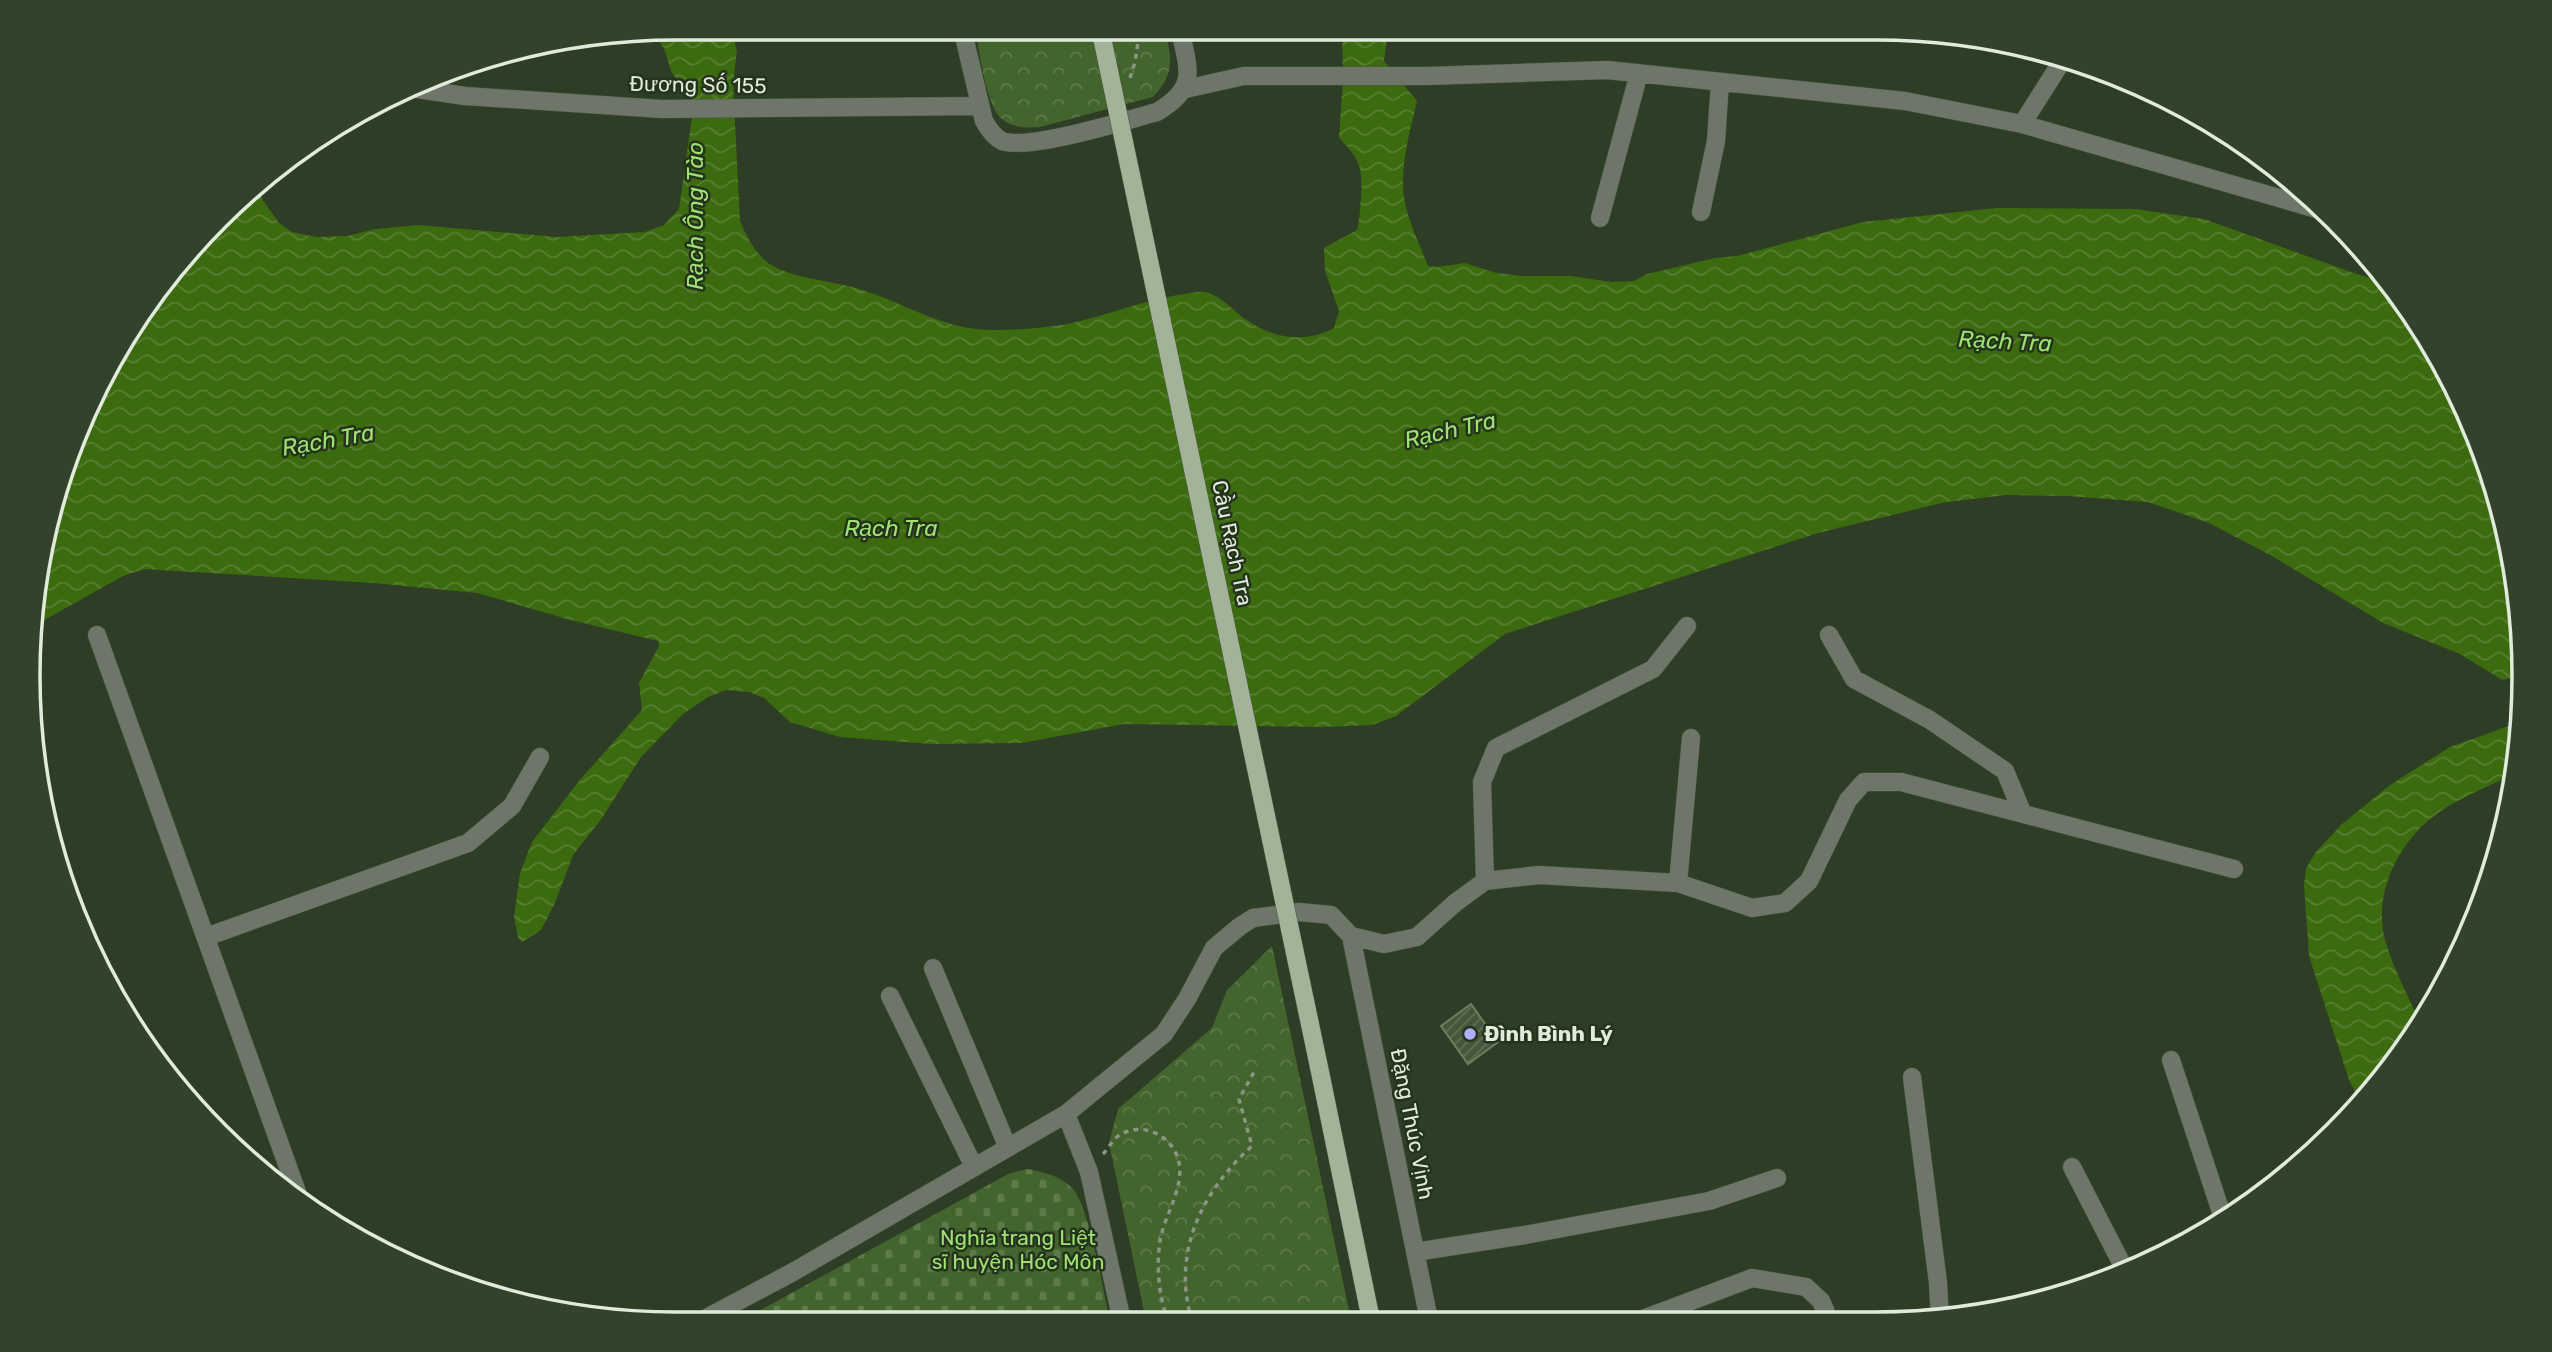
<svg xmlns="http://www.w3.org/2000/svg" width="2552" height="1352" font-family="Rubik,sans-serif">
<defs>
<pattern id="cemetery-stones" width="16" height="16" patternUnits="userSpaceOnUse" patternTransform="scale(1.75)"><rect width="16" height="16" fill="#43642c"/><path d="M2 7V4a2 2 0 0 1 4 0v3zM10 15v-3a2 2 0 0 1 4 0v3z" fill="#5e7a4a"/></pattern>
<pattern id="park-crowns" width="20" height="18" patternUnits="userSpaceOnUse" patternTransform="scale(1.75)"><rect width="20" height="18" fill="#43642c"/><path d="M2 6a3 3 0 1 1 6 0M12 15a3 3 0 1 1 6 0" fill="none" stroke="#5e7a4a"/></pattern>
<pattern id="water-waves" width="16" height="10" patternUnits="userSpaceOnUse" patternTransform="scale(1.75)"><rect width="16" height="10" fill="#3c6a0f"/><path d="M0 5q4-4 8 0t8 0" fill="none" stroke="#587f31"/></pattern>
<pattern id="building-hatch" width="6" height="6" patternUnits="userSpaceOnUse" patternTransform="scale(1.75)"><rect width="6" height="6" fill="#46563c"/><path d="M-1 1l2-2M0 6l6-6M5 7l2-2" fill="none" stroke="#606e58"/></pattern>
</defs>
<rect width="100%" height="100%" fill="#2e3d25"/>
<path fill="url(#cemetery-stones)" d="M1028 1169C1044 1172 1061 1176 1073 1189 1090 1209 1103 1291 1110 1321L739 1322 1010 1173Z"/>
<path fill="url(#park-crowns)" d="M975 28 1165 29C1171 58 1176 73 1153 97L1040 127C1027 128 1013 128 1002 119 986 107 979 49 975 28Z
M1272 946 1351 1320 1146 1321 1109 1143 1118 1109 1212 1028 1227 990Z"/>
<path fill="url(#water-waves)" d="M676 28H731L737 51 733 83 740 221C748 240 759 261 779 269 804 280 835 281 862 290 892 299 920 315 951 324 980 333 1016 330 1046 327 1092 323 1138 300 1185 294 1191 293 1200 291 1206 292 1223 297 1232 310 1245 319 1272 338 1304 344 1334 328L1339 311 1325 271 1324 248 1357 230C1360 219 1360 208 1361 197 1363 168 1360 159 1339 138L1343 78 1342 29H1388L1384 61 1417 101C1411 128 1403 154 1403 182 1402 210 1418 240 1428 266L1437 267 1465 263 1496 273 1521 276H1571L1611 282 1634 281 1647 274 1715 258 1737 256 1863 222 1997 208 2135 209 2204 219 2351 272 2392 285 2457 389 2502 508 2523 633 2521 676 2502 680 2460 654 2383 623 2272 556 2209 523 2148 502 2067 496 2007 495 1946 502 1818 533 1505 634 1396 716 1372 725 1323 727 1124 724 1022 743 931 744 840 737 790 722 764 698 749 692 726 690 708 697 683 714 641 757 600 821 573 855 555 903 541 930 522 942 518 937 514 917 520 873 532 842 579 781 642 710 639 683 659 646 658 641 567 619 477 593 373 583 144 569 123 576 39 623 50 509 137 316 258 187 262 199 279 223 292 232 316 237 347 236 376 229 419 225 557 237 645 232 664 225 679 209 694 103 671 71 664 48 652 32Z
M2520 722 2519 760 2515 774C2487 787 2455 799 2430 819 2395 848 2372 899 2386 943 2394 970 2408 996 2420 1022L2360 1101 2349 1080 2309 956 2304 886 2306 868 2316 852 2341 825 2390 785 2450 747Z"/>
<path fill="url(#building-hatch)" stroke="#6c7d62" stroke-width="2" d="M1471 1004 1498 1042 1468 1064 1441 1026Z"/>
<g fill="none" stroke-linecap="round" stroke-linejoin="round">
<g stroke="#4b5942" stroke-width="19">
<path id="minor" d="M962 28 984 121C988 128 994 137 1002 141 1028 151 1127 120 1157 112 1199 87 1188 70 1180 29
M417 89 465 96 662 109 980 106
M1185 89 1244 76H1427L1607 70 1905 101 2022 124 2324 211
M2022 124 2064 58
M1701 212 1716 141 1720 82
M1600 218 1639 73
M97 635 297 1192
M1829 635 1854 679 1930 720 2005 771 2022 812
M1485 881 1482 782 1496 748 1653 669 1687 626
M1678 883 1691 738
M1351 936 1429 1320
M206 937 468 843 512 806 540 757
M933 968 1008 1148
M890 996 974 1167
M2171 1060 2224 1221
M1912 1077 1938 1283 1940 1319
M2072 1167 2125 1270
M1415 1252 1525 1235 1709 1201 1777 1178
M1643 1319 1752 1278 1806 1287 1821 1301 1829 1319
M1122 1321 1089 1172 1066 1114 1164 1034 1187 999 1214 948 1239 927 1253 918 1299 912 1331 915 1351 936 1384 944 1417 937 1455 903 1485 881 1539 875 1678 883 1752 908 1785 903 1809 881 1848 800 1864 782H1901L2234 869
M699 1322 793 1272 1066 1114"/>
</g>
<g stroke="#4b5942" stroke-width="19">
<path id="major" d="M1319 1067 1371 1320"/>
</g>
<path stroke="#8a9683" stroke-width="3.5" stroke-dasharray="5 5" stroke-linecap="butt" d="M1130 78 1135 62 1140 29
M1103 1154C1108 1149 1112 1141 1117 1137 1140 1119 1174 1135 1179 1163 1184 1189 1164 1216 1160 1241 1156 1267 1159 1297 1168 1321
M1192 1321C1171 1253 1202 1191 1252 1146L1239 1099 1254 1072"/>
<use href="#minor" stroke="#6e766a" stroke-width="18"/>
<use href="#major" stroke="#a3b39a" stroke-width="18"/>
<g stroke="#4b5942" stroke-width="19" stroke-linecap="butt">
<path id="major-bridge" d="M1100 28 1319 1067"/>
</g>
<use href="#major-bridge" stroke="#a3b39a" stroke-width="18"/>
</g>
<circle fill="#aeaefa" stroke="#24331b" stroke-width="2.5" cx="1470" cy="1034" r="7"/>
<g text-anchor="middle" stroke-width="5" stroke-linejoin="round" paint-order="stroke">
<g font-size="21" fill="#e1ebdc" stroke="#24331b">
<text transform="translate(698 85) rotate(1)" y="7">Đương Số 155</text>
<text transform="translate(1232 543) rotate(78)" y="7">Cầu Rạch Tra</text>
<text transform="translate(1412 1124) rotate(79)" y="7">Đặng Thúc Vịnh</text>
</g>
<g font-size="21" font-weight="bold" fill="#e1ebdc" stroke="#24331b" text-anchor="start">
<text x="1484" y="1041">Đình Bình Lý</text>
</g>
<g font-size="21" fill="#a0e173" stroke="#24331b">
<text x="1018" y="1245">Nghĩa trang Liệt<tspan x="1018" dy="24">sĩ huyện Hóc Môn</tspan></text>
</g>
<g font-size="23" font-style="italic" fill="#a0e173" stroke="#24331b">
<text transform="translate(695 216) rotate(-90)" y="8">Rạch Ông Tào</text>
<text transform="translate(2005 341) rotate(3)" y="8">Rạch Tra</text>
<text transform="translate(1450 430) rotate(-13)" y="8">Rạch Tra</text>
<text transform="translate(328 440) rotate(-10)" y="8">Rạch Tra</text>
<text x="891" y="536">Rạch Tra</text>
</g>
</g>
<path d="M0 0H2552V1352H0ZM676 40H1876A636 636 0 0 1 2512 676V676A636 636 0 0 1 1876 1312H676A636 636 0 0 1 40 676V676A636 636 0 0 1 676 40Z" fill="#33422a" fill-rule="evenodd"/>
<path fill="none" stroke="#e1ebdc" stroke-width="3.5" d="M676 40H1876A636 636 0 0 1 2512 676V676A636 636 0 0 1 1876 1312H676A636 636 0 0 1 40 676V676A636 636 0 0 1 676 40Z"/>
</svg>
